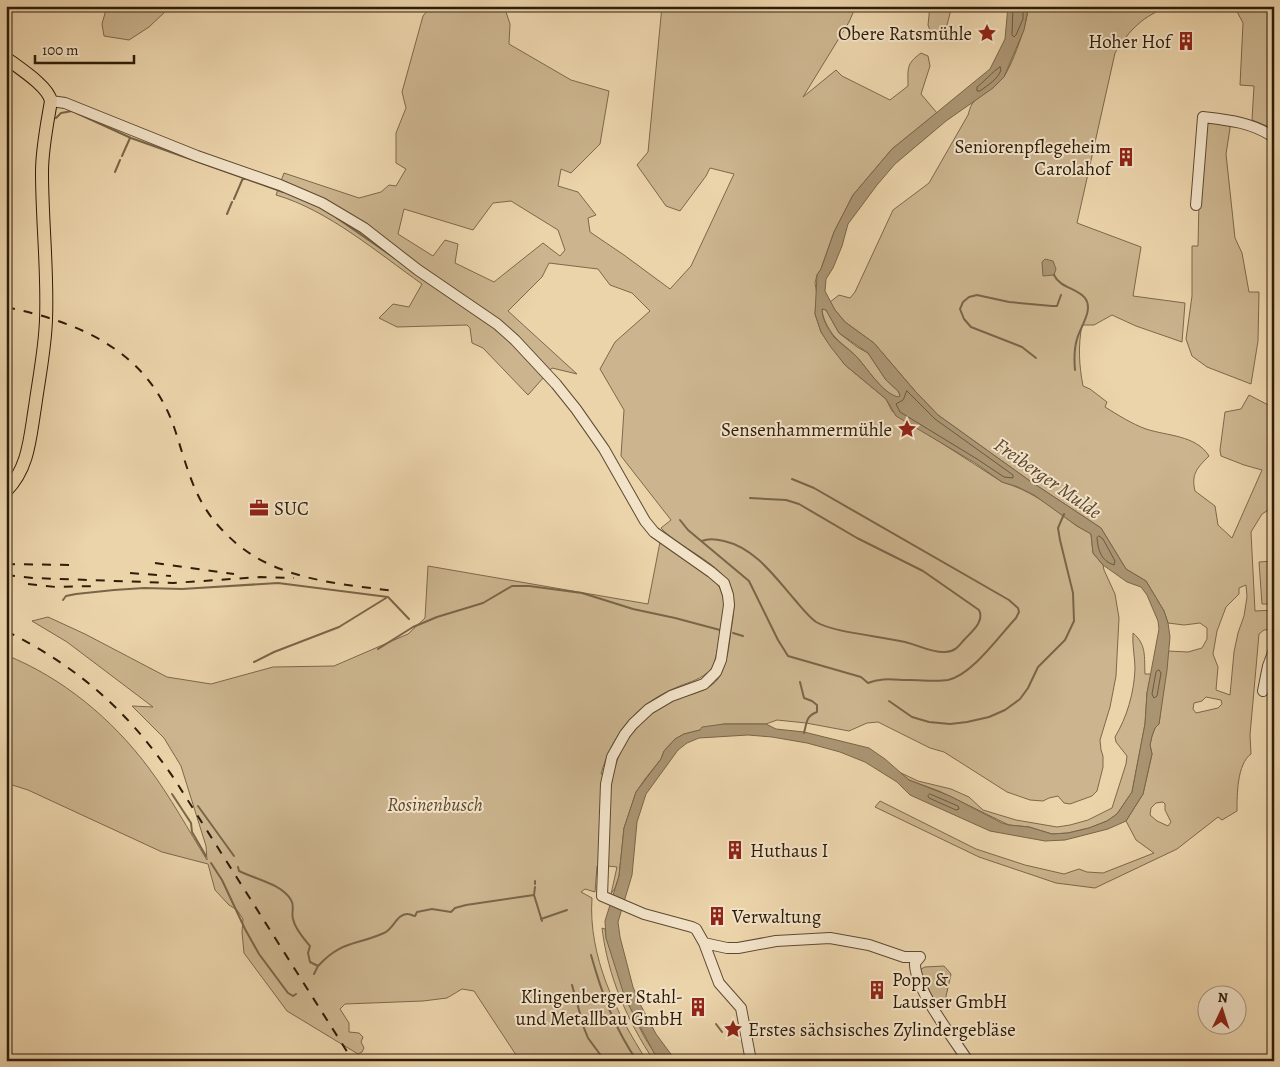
<svg xmlns="http://www.w3.org/2000/svg" width="1280" height="1067" font-family="Alegreya,serif">
<rect width="100%" height="100%" fill="#ebd3aa"/>
<filter id="stains"><feTurbulence type="fractalNoise" baseFrequency=".004" numOctaves="4"/><feColorMatrix values="0 0 0 0 .2 0 0 0 0 .09 0 0 0 0 .02 0 0 0 .5 -.17"/></filter>
<radialGradient id="worn" r=".72"><stop offset=".6" stop-color="#630" stop-opacity="0"/><stop offset="1" stop-color="#630" stop-opacity=".3"/></radialGradient>
<path fill="#cbb48e" stroke="#7c684b" fill-rule="evenodd" d="M107 6H168V9L149 27 129 40 104 36 102 24Z
M431 6H504L510 24 509 44 571 80 609 91 600 144 571 173 561 169 558 186 578 192 596 215 588 218 590 232 624 255 670 289 691 266 734 174 710 168 706 176 680 211 666 206 637 165 648 152 662 6H856L849 22 803 97 836 70 842 76 890 100 908 86C908 68 906 64 921 53L928 56 930 66 921 94 937 113 892 149 853 195 834 232 821 269 817 275 815 283 817 294 815 314 821 332 845 365 886 399 892 411 1002 482C1030 490 1051 506 1074 524 1079 528 1086 530 1091 534L1093 553 1103 565 1104 570 1115 594 1119 618 1116 676 1110 707 1100 740 1101 750 1103 756V767L1097 791 1092 796 1070 804 1064 803 1058 796 1049 798 1043 801 1030 800 1007 792 944 752 930 748 878 722 867 723 849 731 806 723 777 720 766 724H724L684 734 675 739 664 751 661 759 645 779 636 792 624 828 619 876 615 888 611 894 617 867 608 866V864C609 821 604 776 628 738 638 723 655 709 671 701 689 693 713 693 722 672 728 659 729 644 731 631 733 617 737 600 730 586 718 561 679 548 661 528L671 520 621 456 624 410 600 369 615 342 650 311 632 293 610 285 598 269 549 263 542 277 508 311 577 374 552 368 528 395 483 348 472 343 470 328 467 325 397 327 379 318 393 304 409 307 422 284C378 253 328 210 276 195L284 173 359 198 381 192 389 185 396 186 406 169 396 163V133L406 108 402 92 423 16ZM511 201 558 230 565 250 560 256 543 243 494 282 455 263 458 244 445 240 433 256 398 234 404 209 473 230 493 203Z
M930 6H952L947 25 941 36H932L928 25Z
M1028 6H1170C1143 16 1130 29 1115 53L1077 223 1141 247 1133 296 1185 303 1182 342 1136 326 1112 315 1094 325H1082C1078 346 1079 365 1083 386L1090 389 1107 402 1105 407C1118 415 1132 424 1146 429 1167 436 1196 435 1209 456 1197 468 1191 474 1195 491L1215 506 1218 525 1232 538 1262 470 1244 465 1221 456 1220 450 1225 412 1241 409 1249 395 1274 408 1273 507 1262 514 1251 532 1255 611 1274 610V629L1264 630 1259 634 1250 735 1251 754C1237 764 1237 795 1237 811L1222 820 1218 817 1177 849 1095 888 1056 883 979 857 875 807 880 801 976 849 1025 865 1064 874 1079 869 1087 872 1103 873 1154 853 1136 840 1126 821 1143 794 1152 754 1150 745 1152 736 1155 728 1159 724 1168 651 1188 652 1202 648 1207 639V628L1200 623 1184 625 1168 623 1164 611 1146 581 1126 569 1101 528 1030 481 938 415 915 391 874 343 845 322 835 310 830 302 839 295 850 298 855 292 893 210 929 183 968 115C969 112 970 107 972 104 976 97 994 88 1002 79 1011 69 1029 20 1028 6ZM1246 585 1247 597 1244 616 1238 633 1234 652 1230 695 1216 690 1218 667 1213 654 1217 631 1226 607 1239 594V588ZM1206 697 1221 700 1222 704 1218 708 1196 713 1193 709 1194 703 1202 701ZM1163 802 1165 804V810L1171 822 1168 826 1157 821 1150 815 1151 808 1156 803Z
M1234 6H1274V130L1267 126 1252 120 1254 86 1240 85 1243 23Z
M1206 119 1231 122 1226 154 1235 238 1242 253 1249 292H1259L1258 341 1251 384 1207 367 1192 356 1186 339 1192 296V246H1198L1199 201Z
M822 308 826 310 839 333 857 347 868 353 886 380 898 391 900 395 899 398C883 395 866 366 855 355 848 348 840 343 834 336 828 328 822 318 822 308Z
M660 542C678 555 718 573 723 596 725 607 722 620 720 631 718 646 717 661 708 675L707 673C697 681 686 683 675 688 637 704 612 734 601 774H603L599 864 597 866 595 892 585 889 581 892 592 898C588 956 616 1013 647 1061H520L474 991 462 989 447 998 423 1001 345 1004 340 1009 349 1023V1032L359 1033 363 1037 361 1042 364 1048 362 1052 358 1054 287 1011 244 953 242 932 243 919 237 910 229 905 215 890 208 864 162 852 28 790 6 783V655C63 678 112 719 148 767 170 796 189 831 207 860L206 846 181 766 164 738 132 706 153 707 67 642 32 621 48 617 85 634 167 677 211 684 273 667 334 666 408 634 425 618 428 566 648 604Z
M1274 561V604H1262L1259 562Z
M1133 633C1147 645 1144 657 1145 674H1151L1147 693 1145 724 1132 792 1117 814 1107 821 1089 828 1068 833 1052 834 1029 827 1009 825 939 791 909 780 899 772 918 781 951 789 969 797 983 810 1016 820 1057 827 1070 825 1088 820 1112 808 1126 764 1127 756 1116 742 1115 737C1127 717 1134 693 1135 669 1135 657 1132 645 1133 633Z
M602 928 605 929 606 938C620 975 634 1033 662 1061H654C627 1020 608 977 602 928Z
M944 966 951 974 945 1001 936 1004 919 970 925 967Z"/>
<path fill="#ab9573" stroke="#796548" fill-rule="evenodd" d="M1008 6H1028V9L1024 30 1004 77 993 88 946 121 895 164 877 185 848 224 842 246 833 268 826 279 825 291 835 310 845 322 874 343 915 391 938 415 1030 481 1101 528 1126 569 1146 581 1164 611 1168 623 1170 637 1167 670 1159 724 1155 728 1152 736 1150 745 1152 754 1143 794 1126 821 1108 829 1065 840 1045 841 990 831 910 795 897 782 865 762 840 752 807 743 772 737 748 735 699 738 687 743 678 750 646 794 637 822 632 875 618 922 620 937 633 987 639 1002 656 1034 676 1061H662L654 1053 625 998 606 938 605 921 619 876 624 828 636 792 661 759 664 751 675 739 684 734 700 730 702 727 724 724H766L776 729 804 732 869 748 885 759 909 780 950 796 1002 823 1009 825 1029 827 1052 834 1068 833 1089 828 1107 821 1117 814 1132 792 1145 724 1147 693 1159 629 1158 621 1147 595 1141 587 1127 582 1103 565 1093 553 1091 534 1077 526 1034 495 1018 487 1002 482 975 463 896 416 886 399 845 365 830 346 821 332 815 314 817 275 821 269 834 232 853 195 892 149 990 69 1005 39ZM822 309 826 310 839 333 868 353 886 380 898 391 900 395 899 397C883 395 866 366 855 355 848 349 840 343 834 337 828 329 822 319 822 309Z
M1045 259 1053 261 1056 269 1054 275 1043 276 1042 262Z"/>
<g fill="none" stroke-linecap="round" stroke-linejoin="round">
<path stroke="#6c593e" stroke-width="1" d="M1013 6 1012 35 1014 37 1016 35 1023 19V6
M1000 67 1001 70C998 79 988 85 980 91H977V87C985 81 993 71 1000 67Z
M907 391 935 419 1013 475V478L1004 477 977 459 900 412 896 404 903 400Z
M1099 536 1103 539 1115 561 1114 565C1101 561 1098 550 1097 538Z
M1159 670 1161 673 1157 696 1154 698 1152 694 1156 672Z
M930 794 958 806 959 809 956 810 929 798 928 796Z"/>
<path stroke="#796548" stroke-width="2" d="M56 118 61 113 72 111 131 138 283 192
M122 156 130 138
M115 172 120 160
M234 199 243 178
M227 214 232 202
M337 218 396 259
M1054 275C1060 288 1077 288 1085 298 1094 310 1080 327 1077 339 1074 349 1074 359 1075 370
M1036 358 1022 347 971 327 964 319 960 309 963 302 969 297 977 295 1009 302 1052 306H1057L1061 295
M680 520 688 530 749 581 778 640 788 656 861 677 868 683C881 677 896 680 910 680 922 680 936 682 948 680 972 675 999 636 1016 618L1019 612 1018 608 1009 600 814 488 792 479
M702 541C709 538 716 539 724 541 755 548 775 577 795 600 802 608 808 616 816 622 835 633 881 636 905 642 918 645 932 653 945 652 954 652 958 647 963 641 971 632 985 622 979 610L923 571 857 538 799 504 786 500 750 498
M63 600 66 596 76 594 114 590 144 588 182 589 278 583 388 597 409 619
M733 633 743 636
M378 649 413 627 437 617 483 603 512 586H529L582 593 633 609 675 618 720 630
M254 662 274 652 339 627 386 598
M800 682 804 698 812 701 817 705V712C806 716 807 722 804 733
M889 701 912 717 929 722 950 724 967 722 989 717 1005 710 1020 699 1028 688 1038 667 1065 640 1074 621 1073 593 1060 540 1058 528 1064 514
M172 794 191 823 192 832 206 856
M198 806 234 856
M211 863 222 880 245 929 259 954 288 993 293 996 296 994
M238 867 239 871C255 879 282 884 291 900 295 906 291 913 293 919 295 929 304 939 310 946L308 953 310 962 318 966C342 940 355 946 384 933 393 930 397 913 408 914 410 914 413 916 415 916L417 912 432 909 451 912 455 908 466 905 534 895
M535 884V881
M535 887 534 895 542 921
M541 919 567 910
M591 955C602 994 614 1027 637 1061
M314 974 318 966
M572 985 584 1028 588 1038 605 1061
M716 1024 722 1032"/>
<g stroke="#5d4a30" stroke-width="12">
<path id="minor" d="M51 101 65 103 197 156 280 185 322 203 364 228 418 270 497 324 515 340 556 384 576 409 604 449 645 521 654 532 711 572 724 583 728 595 729 605 721 660 716 672 704 684 671 696 649 709 633 724 625 734 612 757 606 784 602 896 644 914 692 927 696 929 704 943 727 948H738L776 941 830 938 869 945 904 957H920
M1196 205 1203 117C1228 120 1250 122 1272 136
M1263 691 1268 666 1274 650
M704 943 719 983 741 1008 751 1061
M920 957 915 963C914 988 954 1039 968 1061"/>
</g>
<g stroke="#2e1d08" stroke-width="14">
<path id="major" d="M6 58C19 68 48 86 51 101 47 125 42 148 42 172 42 222 48 271 46 320 45 349 39 378 35 407 30 437 29 468 6 491"/>
</g>
<use href="#minor" stroke="#f2e2c8" stroke-width="10"/>
<use href="#major" stroke="#ebd3aa" stroke-width="12"/>
<path stroke="#2e1d08" stroke-width="2" stroke-dasharray="9 9" stroke-linecap="butt" d="M6 307C83 323 151 353 176 433 191 480 197 510 237 544 280 580 341 584 394 591
M155 563 234 574
M6 564 71 565
M130 573 171 576
M6 575 33 578 173 583 260 577 294 578
M28 584 56 587 96 586
M6 631C80 668 129 712 175 780L353 1061"/>
</g>
<defs>
<g id="sight-bare" transform="scale(1.5)"><path d="M0-6L1.8-2.2L6-1.7L2.9 1.2L3.7 5.4L0 3.3L-3.7 5.4L-2.9 1.2L-6-1.7L-1.8-2.2Z" fill="#8f2418" stroke="#f2e2c8" stroke-width="2.5" paint-order="stroke"/></g>
<g id="building-bare" transform="scale(1.5)"><path d="M-4-6H4V6H1V3H-1V6H-4ZM-2.5-4.3h1.7v1.8h-1.7ZM.8-4.3h1.7v1.8H.8ZM-2.5-1h1.7V.8h-1.7ZM.8-1h1.7V.8H.8Z" fill="#8f2418" stroke="#f2e2c8" stroke-width="2.5" paint-order="stroke"/></g>
<g id="office-bare" transform="scale(1.5)"><path d="M-6-3h4V-5.5h4V-3h4V5H-6ZM-1-4.5V-3h2v-1.5ZM-6 0V1H6V0Z" fill="#8f2418" stroke="#f2e2c8" stroke-width="2.5" paint-order="stroke"/></g>
</defs>
<g fill-rule="evenodd">
<use href="#sight-bare" x="987" y="33"/>
<use href="#building-bare" x="1186" y="41"/>
<use href="#building-bare" x="1126" y="157"/>
<use href="#sight-bare" x="907" y="429"/>
<use href="#office-bare" x="259" y="508"/>
<use href="#building-bare" x="735" y="850"/>
<use href="#building-bare" x="717" y="916"/>
<use href="#building-bare" x="877" y="990"/>
<use href="#building-bare" x="698" y="1007"/>
<use href="#sight-bare" x="733" y="1029"/>
</g>
<g text-anchor="middle" stroke-width="4" stroke-linejoin="round" paint-order="stroke">
<g font-size="19" fill="#2e1d08" stroke="#f2e2c8" text-anchor="end">
<text x="972" y="40">Obere Ratsmühle</text>
<text x="1171" y="48">Hoher Hof</text>
<text x="1111" y="153">Seniorenpflegeheim<tspan x="1111" dy="22">Carolahof</tspan></text>
<text x="892" y="436">Sensenhammermühle</text>
<text x="274" y="515" text-anchor="start">SUC</text>
<text x="750" y="857" text-anchor="start">Huthaus I</text>
<text x="732" y="923" text-anchor="start">Verwaltung</text>
<text x="892" y="986" text-anchor="start">Popp &amp;<tspan x="892" dy="22">Lausser GmbH</tspan></text>
<text x="683" y="1003">Klingenberger Stahl-<tspan x="683" dy="22">und Metallbau GmbH</tspan></text>
<text x="748" y="1036" text-anchor="start">Erstes sächsisches Zylindergebläse</text>
</g>
<g font-size="19" font-style="italic" fill="#5d4a30" stroke="#f2e2c8">
<text x="435" y="811">Rosinenbusch</text>
</g>
<g font-size="20" font-style="italic" fill="#5a472d" stroke="#f2e2c8">
<text transform="translate(1048 478) rotate(35)" y="7">Freiberger Mulde</text>
</g>
</g>
<rect width="1280" height="1067" fill="none" stroke="#ebd3aa" stroke-width="25"/>
<rect x="8" y="8" width="1265" height="1052" fill="none" stroke="#2e1d08" stroke-width="2.5"/>
<rect x="12" y="12" width="1255" height="1042" fill="none" stroke="#2e1d08"/>
<g transform="translate(1222 1010) rotate(4)"><circle r="24" fill="#f2e2c8" stroke="#a4937b"/>
<path d="M0-4L9 19L0 12L-9 19Z" fill="#8f2418"/>
<text y="-8" font-size="14" font-weight="bold" text-anchor="middle" fill="#2e1d08">N</text>
</g>
<path d="M35 55v8h99v-8" fill="none" stroke="#2e1d08" stroke-width="2.5"/>
<text x="42" y="55" font-size="15" fill="#2e1d08" stroke="#f2e2c8" stroke-width="4" paint-order="stroke">100 m</text>
<rect width="100%" height="100%" filter="url(#stains)"/>
<rect width="100%" height="100%" fill="url(#worn)"/>
</svg>
